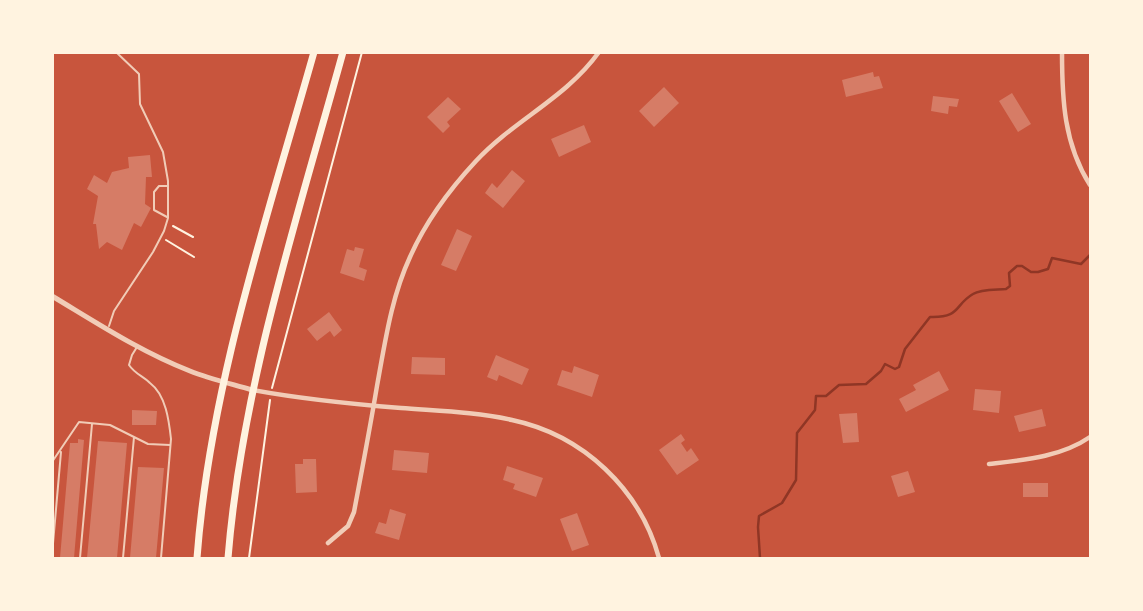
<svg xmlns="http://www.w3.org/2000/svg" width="1143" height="611" font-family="Overpass,sans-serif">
<rect width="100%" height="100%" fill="#c8553d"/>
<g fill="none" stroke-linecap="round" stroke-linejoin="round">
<path stroke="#8f3625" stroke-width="2.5" d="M760 558 758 527 759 516 782 503 796 480 797 433 815 410 816 396H826L839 385 866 384 881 371 885 364 895 369 899 367 905 349 930 317C961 318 954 305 973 294 981 289 997 290 1006 289L1010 286 1009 273 1017 266H1022L1031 272H1038L1048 269 1052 258 1081 264 1090 255"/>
</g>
<path fill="#d67c66" d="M873 72 874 77 879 76 883 88 846 97 842 80Z
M664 87 679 103 654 127 639 111Z
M1012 93 1031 124 1018 132 999 101Z
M933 96 959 99 957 107 949 106 948 114 931 111Z
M448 97 461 109 447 122 450 126 443 133 427 117Z
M584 125 591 142 559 157 551 139Z
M150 155 152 177H146L145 204 151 208 141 227 134 223 122 250 107 242 99 249 96 224H93L98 196 87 189 94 175 107 183 112 172 129 168 128 157Z
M512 170 525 181 503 208 485 193 492 183 497 188Z
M457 229 472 236 456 271 441 265Z
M355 247 364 249 359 267 367 270 364 281 340 273 347 249 354 251Z
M329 312 342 330 334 337 330 331 317 341 307 329Z
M496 355 529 369 522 385 499 375 497 381 487 377Z
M412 357 445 358V375L411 374Z
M574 366 599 375 592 397 557 385 562 370 572 373Z
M939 371 949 390 906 412 899 399 916 390 913 385Z
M975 389 1001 391 999 413 973 410Z
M1042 409 1046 426 1019 432 1014 416Z
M132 410 157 411 156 425H132Z
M857 413 859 442 843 443 839 414Z
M681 434 685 440 681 443 687 452 691 448 699 460 677 475 659 450Z
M78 439 84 440 74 558H60L70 443H78Z
M98 441 127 443 117 558H87Z
M394 450 429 453 427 473 392 470Z
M303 459H316L317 492 296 493 295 464H303Z
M507 466 543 478 536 497 513 489 515 484 503 480Z
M138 467 164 468 156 558H130Z
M908 471 915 492 898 497 891 476Z
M1023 483H1048V497H1023Z
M390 509 406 514 399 540 375 533 379 522 386 524Z
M577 513 589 545 572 551 560 519Z"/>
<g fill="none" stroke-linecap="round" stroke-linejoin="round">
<path stroke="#fff3e0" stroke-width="2" d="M173 226 193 237
M166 240 194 257
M272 388 362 52
M249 558 270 400"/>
<path stroke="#f1ccb7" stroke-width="2" d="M167 217 154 210V192L159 186H168
M109 326 114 311 153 252 164 231 168 218V181L163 152 140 104 139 74 116 52
M137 347 132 355 129 365C135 374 143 376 150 383 166 395 169 421 171 439L161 558
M52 462 79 422 110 425 148 444 170 445
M52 555 61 452
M80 558 92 424
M123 558 134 437"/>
<path stroke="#f1ccb7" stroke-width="4.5" d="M1062 52C1062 100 1064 144 1090 185
M253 390C302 399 352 404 401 408 438 411 476 412 512 420 583 435 640 489 659 558
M989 464C1024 460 1061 457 1090 437
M328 543 348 526 354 512C362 470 370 428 377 386 385 343 391 298 410 257 426 221 449 190 476 161 514 120 566 98 599 52"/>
<path stroke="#f1ccb7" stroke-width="5" d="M52 296C97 323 141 352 190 371 210 379 232 384 252 390"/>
<path stroke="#fff3e0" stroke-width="7" d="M197 558C210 385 267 219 314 52
M228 558C242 385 297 219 343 52"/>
</g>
<rect width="1143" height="611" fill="none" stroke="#fff3e0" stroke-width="108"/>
</svg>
